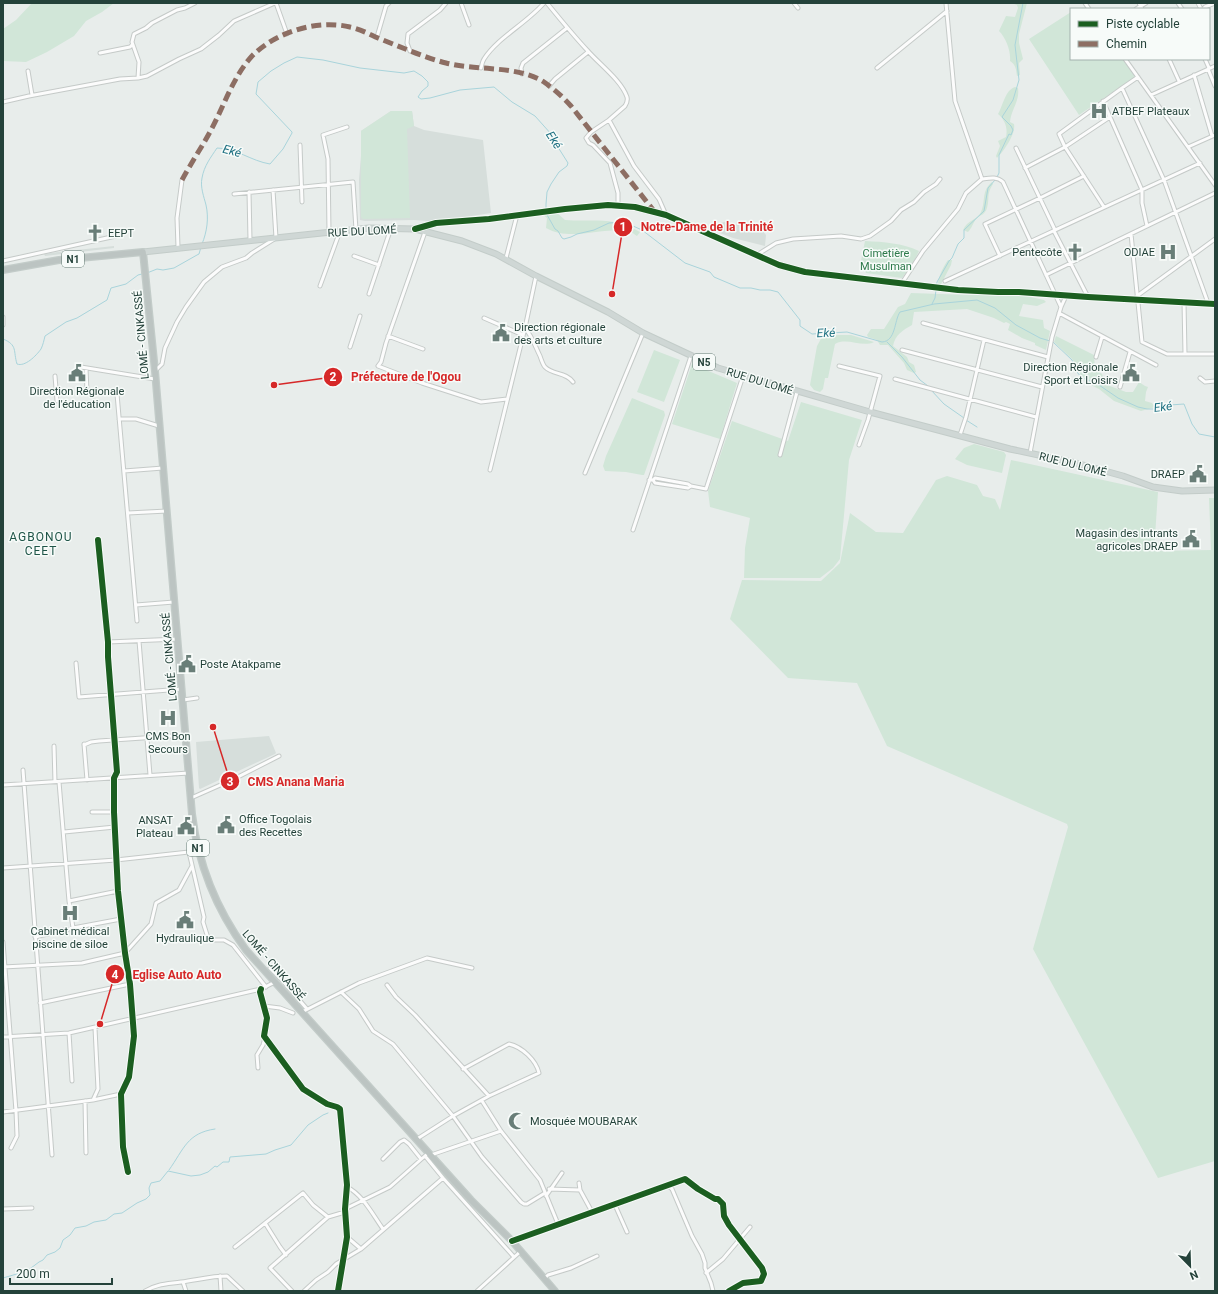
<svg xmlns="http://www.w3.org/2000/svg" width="1218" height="1294" font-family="Roboto,sans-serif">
<rect width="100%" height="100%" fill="#e8edeb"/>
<path fill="#d6dedb" d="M391 111H412L414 126 424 130 483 140 491 213 452 219 428 221 414 220 365 221 360 220 359 180 361 156V131Z
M724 222 762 230 766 235 765 246 733 238 715 231 716 225Z
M114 246V248L45 256 44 254 58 252Z
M269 736 276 753 275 754 200 789 199 788 196 742Z"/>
<path fill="#d1e6d8" d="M32 3H114L102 12 86 21 74 36 47 52 26 62 3 61V29L16 20Z
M1012 3H1027L1019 34V43L1023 59 1019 63 1020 75 1017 76C1016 69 1016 65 1010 61 1011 51 1006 38 999 31L1006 16 1015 17 1018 8 1017 5Z
M1071 12V59H1123L1135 77 1079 115 1029 39Z
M1015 87 1018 88C1020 101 1011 110 1010 122L1014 124C1016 134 1004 151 997 158L996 156 1000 146 998 141 1006 137C1008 128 1005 120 998 114 1003 106 1005 90 1015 87Z
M391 111H412L414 126 407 129 410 218 363 219 361 217V131Z
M992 182 993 184C986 195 990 198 987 208 985 215 980 215 976 219 973 223 972 228 968 232L963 230C967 220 978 220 981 212 986 201 981 191 992 182Z
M556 212 565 220C594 222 613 216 640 232L637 236C633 233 628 230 623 230 597 229 569 241 546 228L547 218 542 214Z
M865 241C884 242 902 243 919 251L913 263 902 278 866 273 861 261Z
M948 260H952L951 265 940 286 938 285C938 277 943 267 948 260Z
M911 293 970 295 997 294 1026 296 1044 300 1046 302 1037 306 1023 304 1019 316 1043 320 1044 328 1050 331 1046 350 1035 345V343L1022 338 1008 330 1010 324 1006 322 1004 323 994 318 967 309 914 312 912 325C903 330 895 335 893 346L907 357 909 362 914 365 916 372 914 373 907 370 904 363 888 345H880L877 340 868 337 867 335 871 329H884L898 307 905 304Z
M838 335H851L874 342C862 348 847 337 835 344L828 378H825L823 389 820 392 814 390 810 385 817 346 822 337Z
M1056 336 1094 355 1095 369 1102 374 1107 385 1126 392H1133L1139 382 1145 386 1148 387 1146 392 1145 401 1152 403 1155 407 1141 411 1114 401 1099 389 1085 382 1072 359 1054 342Z
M654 350 680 360 664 402 637 392Z
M692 364 737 383 720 439 672 424Z
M632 398 664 411 665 415 644 475H642L626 472 605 471 603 466 606 456Z
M801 402 862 420 849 460 840 559 833 568 820 578H744L745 548 750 518 710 507 708 491 732 421 788 441Z
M974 444 1004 452 1006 455 1002 473 967 465 955 459 964 448Z
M1011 460 1158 492 1154 551 1211 550 1209 498H1215V1161L1158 1178 1033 949 1068 827 1067 824 887 746 857 683 788 678 730 619 742 580 821 581 840 563 850 513 876 532 903 533 936 480 947 476 977 485 983 496 995 499 1000 510Z"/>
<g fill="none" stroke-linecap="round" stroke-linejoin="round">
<path stroke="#a9d4db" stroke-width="1" d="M997 177 999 173V155L1009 134 1011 135 1013 130 1011 126 1002 117 1013 100 1019 80 1015 45 1023 3
M202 244C207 232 209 218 206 205 204 197 200 187 202 178 204 166 211 157 217 148 236 148 251 161 270 164L283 149 292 133V132L256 94 258 82 271 71 284 63 297 57 323 60 360 68 404 73 414 71 422 76 428 82V86L422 91 418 97 421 99 430 98 460 90 494 87 512 102 535 116 552 135 556 144 568 163 567 166 559 172 551 184 547 192 546 204V213L555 229 558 231 562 238 564 239 571 237 577 234 594 230 609 223 624 222 642 230 685 263 710 272 714 277 740 288H751L760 290H770L778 292 800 320V326L812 334 847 332 882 342C896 341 894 321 900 312L934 304 977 300 995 308 1016 325 1040 338 1050 341
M147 273 157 269 163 270 174 268 197 255 199 254 201 247
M932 304 935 298 937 282 949 261 952 258 958 244 964 238V230L984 211 988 188 995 180
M3 339C18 345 13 351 17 364 25 367 36 356 41 349 43 345 44 340 45 336L66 322 77 318 107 300 111 288 126 284 138 275 142 274
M887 342 902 357 920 380 928 386
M1053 342 1072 360 1077 372 1081 377 1099 385 1118 398 1138 407 1147 409H1156L1170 405 1184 404 1192 424 1199 434 1215 437
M931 390 944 404 964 418
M966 420 977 427
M169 1170C184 1149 187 1133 215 1129
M3 1278 27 1271 39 1262 43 1260 47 1255 55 1252 60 1248 63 1240 70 1235 75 1228 86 1226 94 1222 106 1220 114 1214 122 1213 137 1203 146 1199 150 1195 149 1188 151 1183 160 1181 168 1171 191 1176 200 1175 208 1172 215 1166 217 1167 223 1162H229L230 1157 266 1154 275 1150 291 1145 308 1125 323 1115 328 1113"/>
<g stroke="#c5cac8" stroke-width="5">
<path id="street" d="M276 3 287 34
M461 3 469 25
M547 3C560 19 573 35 587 50 599 64 621 80 627 97 628 101 627 103 625 106L609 120 591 132 586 138 589 143 593 145 610 163 618 193V205
M794 3 798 8
M1085 3 1089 9
M1139 3 1142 9
M1178 3 1182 9
M1198 3 1201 9
M1136 9 1146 3
M1203 9 1205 7 1215 3
M377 37 386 6 389 3
M410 51 407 43 408 34 440 10 446 3
M100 53 130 47 132 45
M1125 59 1215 185
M1169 59 1179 81
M1205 59 1209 68
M481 68C482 65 482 62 484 59 497 38 527 23 544 3
M877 68 947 11
M1208 69 1215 86
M28 71 32 95
M522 74 521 68 523 63 567 28
M1194 75 1212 136
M1138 77 1122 88 1164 180 1208 303
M138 78 139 62 132 42 134 34 146 28 152 23 177 10 185 8 195 3
M549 86 555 79 588 52
M1151 95 1215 66
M1103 101 1142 190V203L1147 226
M3 102 29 96 120 79 138 78 147 76 179 59 201 49 219 35 234 21 275 3
M609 120 634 166 659 199 666 215
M300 145 302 202
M1188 147 1215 135
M1016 148 1055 230
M1025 168 1065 147 1110 117
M982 179C989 178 997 176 1003 182L1061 307
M249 192 250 240
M234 194 353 182 356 230
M1104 207 1065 147 1059 134 1122 88
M416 228 436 223 489 219 565 209 608 205 635 207 666 215 779 265 805 272 958 290 998 292H1019L1088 297 1215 304
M1054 231 1088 297
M329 232 328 159 323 135 347 127
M425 232 386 343 381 362 378 366 422 383 481 402 507 399
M1131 234 1142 342 1167 354H1215
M178 247 177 218 182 180
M354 256 379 265
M758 256 760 253 776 243 793 239 841 236 861 239 870 236 891 221 901 210 914 202 924 192 936 184 940 179
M1000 256 985 224 1040 198 1084 176
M506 258 517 215
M3 261 116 236
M1046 275 1215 193
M945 281 1200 163
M902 283 923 251 958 209 966 193 982 179 955 101 946 3
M320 286 340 231
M369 294 391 228
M1137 296 1215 239
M1184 302 1185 354
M1059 313 1156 365
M3 317V325
M484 318 523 335
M923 323 1048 357
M525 328C532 336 535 346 540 356 541 359 543 365 545 367 553 375 566 372 573 382
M388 336 423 349
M350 347 360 316
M902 350 1042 387
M1096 357 1102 337
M839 366 880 376 868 420 859 445
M81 367 155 379
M86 368 87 392
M155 371 162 364 165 348 177 322 186 307 204 282 222 267 246 258 252 253 276 238 273 190
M55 376 57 401
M1200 378 1205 382 1215 381
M895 379 1036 417
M1120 387 1130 352
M117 394 137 621
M119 419H136L159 426
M960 435 966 417 984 340
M1030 453 1052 337 1061 307 1066 296
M780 455 797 392
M490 470 525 328 536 276
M124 471 163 468
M585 473 643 333
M649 480H653L655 478 688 484 691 486 706 489 743 376
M653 480 655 483 688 488 691 486
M128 513 167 511
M633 530 691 356
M98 540 108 642V657L117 772 114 778V812L118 891 125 953 130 984 134 1036 129 1077 121 1094 123 1147 128 1172
M136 605 174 602
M139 641 150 775
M108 642 178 639
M76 663 79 697 182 689
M183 700 197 698
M84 744 87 780
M84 745 91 742 99 741 186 735
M54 746 55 782
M23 770 52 1155
M59 782 69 901 73 928
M3 785 189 773
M191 798 234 779 279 756
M92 812H114
M64 832 115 827
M189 852 204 917 203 922 208 938 211 940H224L233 945 266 987
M3 868 116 860 198 851
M69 901 118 891
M35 937 73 928 121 919
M3 942 16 1111 17 1136 11 1148
M3 967 82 963 125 953 151 924 156 903 179 890 192 866
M270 968 282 980 307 1009
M387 985 396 997 415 1015 489 1096
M261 989 260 992 267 1018 264 1036 303 1089 327 1104 337 1107 340 1109 347 1185 345 1209 347 1237 338 1291
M341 992 359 1009 373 1031 393 1044 453 1116 482 1157 521 1202 524 1204H527L545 1193
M40 1003 130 984
M264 1006 280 1008 293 1013
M302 1012 359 983 427 958 472 968
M69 1033 72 1081
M3 1037 69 1033 261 989 275 982
M258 1068 257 1055 263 1045 265 1038
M93 1100 98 1089 95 1028
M85 1101 86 1153
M482 1101 501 1131 540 1180 558 1224
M3 1112 93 1100 121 1094
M417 1139 453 1116 489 1096 539 1073C536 1060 522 1047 509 1044L463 1069
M431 1155 501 1131
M425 1156 443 1178 514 1257
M383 1159 400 1142 404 1140 409 1144 421 1159
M579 1183 580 1190 592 1212
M667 1185 672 1189 692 1236 702 1254 705 1263V1268L711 1283 713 1291
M347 1187C363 1195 373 1215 383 1229
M549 1189 580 1190
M546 1196 562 1173
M615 1205 627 1232
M3 1209 32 1208
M345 1209 390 1187 426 1155
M265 1223 280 1247 286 1255
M347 1237 361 1249
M512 1241 685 1179 698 1189 715 1199H718L723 1204 724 1216 729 1225 762 1268 764 1274 761 1281 743 1283 729 1291
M235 1247 303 1193 313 1205 328 1217
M706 1273 723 1259 750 1227
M220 1276 221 1291
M544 1279 548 1275 571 1268 597 1256
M183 1282 186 1291
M145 1291C156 1284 168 1284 181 1282 197 1280 211 1276 227 1276L243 1291
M292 1291 270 1268 328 1217 345 1212
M304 1291 316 1280 328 1272 336 1264 361 1249 443 1178
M477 1291 521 1251"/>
</g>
<g stroke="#c3ccc9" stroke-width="7">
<path id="primary" d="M143 252 369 228 415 229 462 241 496 254 536 276 608 312 643 333 718 368 870 412 1010 449 1076 463 1123 476 1153 487 1182 491 1215 490"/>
</g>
<g stroke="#c3ccc9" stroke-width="8">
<path id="highway" d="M3 270 59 260 143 252 155 371 192 814C198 864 216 909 246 950L471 1200 512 1241 555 1291"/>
</g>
<use href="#street" stroke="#fcfcfc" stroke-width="3"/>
<use href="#primary" stroke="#cfd7d5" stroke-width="5"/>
<use href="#highway" stroke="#bcc4c2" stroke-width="5.5"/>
<path stroke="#8d6e63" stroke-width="5" stroke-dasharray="10 5" stroke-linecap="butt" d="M182 180C191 163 202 147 211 130 224 106 233 77 252 56 276 32 317 19 350 27 360 29 369 34 378 38 401 47 423 57 446 63 477 71 517 65 544 82 554 89 563 97 571 106L654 211"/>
<g stroke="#f7fbf9" stroke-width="8">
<path id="cycleway" d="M415 229 436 223 489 219 565 209 608 205 635 207 666 215 779 265 805 272 958 290 998 292H1019L1088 297 1215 304
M98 540 108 642V657L117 772 114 778V812L118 891 125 953 130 984 134 1036 129 1077 121 1094 123 1147 128 1172
M261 989 260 992 267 1018 264 1036 303 1089 327 1104 337 1107 340 1109 347 1185 345 1209 347 1237 338 1291
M512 1241 685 1179 698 1189 715 1199H718L723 1204 724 1216 729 1225 762 1268 764 1274 761 1281 743 1283 729 1291"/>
</g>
<use href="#cycleway" stroke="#1b5e20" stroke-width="6"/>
</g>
<defs>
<g id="hospital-bare" transform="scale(1.38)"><path d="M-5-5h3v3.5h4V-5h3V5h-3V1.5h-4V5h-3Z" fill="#697e78" stroke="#f7fbf9" stroke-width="2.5" paint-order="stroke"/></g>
<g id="church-bare" transform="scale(1.38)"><path d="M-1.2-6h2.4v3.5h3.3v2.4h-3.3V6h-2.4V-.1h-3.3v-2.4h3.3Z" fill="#697e78" stroke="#f7fbf9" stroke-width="2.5" paint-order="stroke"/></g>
<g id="civic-bare" transform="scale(1.38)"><path d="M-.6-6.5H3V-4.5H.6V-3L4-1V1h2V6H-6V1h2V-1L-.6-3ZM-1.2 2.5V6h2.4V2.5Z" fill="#697e78" stroke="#f7fbf9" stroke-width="2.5" paint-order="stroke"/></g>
<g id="mosque-bare" transform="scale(1.38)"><path d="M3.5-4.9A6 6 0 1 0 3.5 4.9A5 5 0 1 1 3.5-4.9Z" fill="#697e78" stroke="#f7fbf9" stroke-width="2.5" paint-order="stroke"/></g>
</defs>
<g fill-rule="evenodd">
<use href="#hospital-bare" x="1099" y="111"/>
<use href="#church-bare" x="95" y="233"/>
<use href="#church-bare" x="1075" y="252"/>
<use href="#hospital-bare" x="1168" y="252"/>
<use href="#civic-bare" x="501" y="333"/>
<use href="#civic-bare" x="77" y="373"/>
<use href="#civic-bare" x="1131" y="373"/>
<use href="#civic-bare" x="1198" y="474"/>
<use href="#civic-bare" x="1191" y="539"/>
<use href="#civic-bare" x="187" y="664"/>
<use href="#hospital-bare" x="168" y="718"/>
<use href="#civic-bare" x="226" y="825"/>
<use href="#civic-bare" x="186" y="826"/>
<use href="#hospital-bare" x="70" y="913"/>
<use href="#civic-bare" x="185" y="920"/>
<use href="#mosque-bare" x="517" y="1121"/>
</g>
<g text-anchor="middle" stroke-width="3" stroke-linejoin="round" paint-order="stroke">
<g fill="#f7fbf9" stroke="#637a73" stroke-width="1">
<rect x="62" y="251" width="22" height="16" rx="3"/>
<rect x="693" y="354" width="22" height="16" rx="3"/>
<rect x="187" y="840" width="22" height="16" rx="3"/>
</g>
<g font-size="10" font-weight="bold" fill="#24423a">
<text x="73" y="263">N1</text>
<text x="704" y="366">N5</text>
<text x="198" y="852">N1</text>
</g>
<g font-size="11" fill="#24423a" stroke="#f7fbf9" text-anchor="start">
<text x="1112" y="115">ATBEF Plateaux</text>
<text x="108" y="237">EEPT</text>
<text x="1062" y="256" text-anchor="end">Pentecôte</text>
<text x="1155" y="256" text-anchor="end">ODIAE</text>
<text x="514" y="331">Direction régionale<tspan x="514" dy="13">des arts et culture</tspan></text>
<text x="1118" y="371" text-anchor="end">Direction Régionale<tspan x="1118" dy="13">Sport et Loisirs</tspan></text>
<text x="77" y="395" text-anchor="middle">Direction Régionale<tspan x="77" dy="13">de l'éducation</tspan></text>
<text x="1185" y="478" text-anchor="end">DRAEP</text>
<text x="1178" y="537" text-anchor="end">Magasin des intrants<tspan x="1178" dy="13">agricoles DRAEP</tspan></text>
<text x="200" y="668">Poste Atakpame</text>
<text x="168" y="740" text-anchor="middle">CMS Bon<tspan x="168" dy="13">Secours</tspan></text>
<text x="239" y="823">Office Togolais<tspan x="239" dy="13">des Recettes</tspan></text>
<text x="173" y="824" text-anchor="end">ANSAT<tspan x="173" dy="13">Plateau</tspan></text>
<text x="70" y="935" text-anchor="middle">Cabinet médical<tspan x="70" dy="13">piscine de siloe</tspan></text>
<text x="185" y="942" text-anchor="middle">Hydraulique</text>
<text x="530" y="1125">Mosquée MOUBARAK</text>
</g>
<g font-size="11" fill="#24423a" stroke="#f7fbf9">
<text transform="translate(362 231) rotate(-3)" y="4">RUE DU LOMÉ</text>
<text transform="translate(141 335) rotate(-95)" y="4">LOMÉ - CINKASSÉ</text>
<text transform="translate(760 381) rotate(17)" y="4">RUE DU LOMÉ</text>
<text transform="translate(1073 464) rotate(14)" y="4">RUE DU LOMÉ</text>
<text transform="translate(169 657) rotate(-95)" y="4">LOMÉ - CINKASSÉ</text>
<text transform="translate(274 965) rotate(49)" y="4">LOMÉ - CINKASSÉ</text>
</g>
<g font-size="11" fill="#2d7a4b" stroke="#f7fbf9">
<text x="886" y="257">Cimetière<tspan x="886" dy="13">Musulman</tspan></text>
</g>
<g font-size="12" font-style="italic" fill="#1c6f80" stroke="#f7fbf9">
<text transform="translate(554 140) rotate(57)" y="4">Eké</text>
<text transform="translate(232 151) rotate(15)" y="4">Eké</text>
<text transform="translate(826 333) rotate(-2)" y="4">Eké</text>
<text transform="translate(1163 407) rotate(-7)" y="4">Eké</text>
</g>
<g font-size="12" letter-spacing="1" fill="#1f5548" stroke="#f7fbf9">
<text x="41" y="541">AGBONOU<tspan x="41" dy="14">CEET</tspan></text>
</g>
</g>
<path fill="none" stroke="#d62828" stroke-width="1.5" d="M612 294L623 227M274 385L333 377M213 727L230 781M100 1024L115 974"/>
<g fill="#d62828" stroke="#f7fbf9" stroke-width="1.5">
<circle cx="612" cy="294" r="4"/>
<circle cx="274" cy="385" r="4"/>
<circle cx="213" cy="727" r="4"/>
<circle cx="100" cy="1024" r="4"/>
<circle cx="623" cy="227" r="10"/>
<circle cx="333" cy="377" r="10"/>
<circle cx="230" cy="781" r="10"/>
<circle cx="115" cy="974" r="10"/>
</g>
<g font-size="12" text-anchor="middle" font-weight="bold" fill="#fff">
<text x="623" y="231">1</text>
<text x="333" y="381">2</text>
<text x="230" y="786">3</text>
<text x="115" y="979">4</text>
</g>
<g font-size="12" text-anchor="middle" font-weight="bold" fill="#d62828" stroke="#f7fbf9" stroke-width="3" stroke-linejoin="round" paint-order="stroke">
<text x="707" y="231">Notre-Dame de la Trinité</text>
<text x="406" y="381">Préfecture de l'Ogou</text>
<text x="296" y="786">CMS Anana Maria</text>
<text x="177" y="979">Eglise Auto Auto</text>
</g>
<rect width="1218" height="1294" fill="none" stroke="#24423a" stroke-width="8"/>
<rect x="1070" y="8" width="140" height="52" fill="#f7fbf9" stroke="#a3b1ad"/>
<rect x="1078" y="21" width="20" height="6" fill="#1b5e20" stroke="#a3b1ad"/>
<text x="1106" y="28" font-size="12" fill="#24423a">Piste cyclable</text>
<rect x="1078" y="41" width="20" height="6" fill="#8d6e63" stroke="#a3b1ad"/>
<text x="1106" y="48" font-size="12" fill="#24423a">Chemin</text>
<g transform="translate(1190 1266) rotate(157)" stroke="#f7fbf9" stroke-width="3" paint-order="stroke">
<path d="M0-3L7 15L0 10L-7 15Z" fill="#24423a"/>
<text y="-6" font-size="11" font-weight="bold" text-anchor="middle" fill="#24423a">N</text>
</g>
<path d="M10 1278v6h102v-6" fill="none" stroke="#24423a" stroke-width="2"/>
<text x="16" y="1278" font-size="12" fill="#24423a" stroke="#f7fbf9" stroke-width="3" paint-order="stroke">200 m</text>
</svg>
